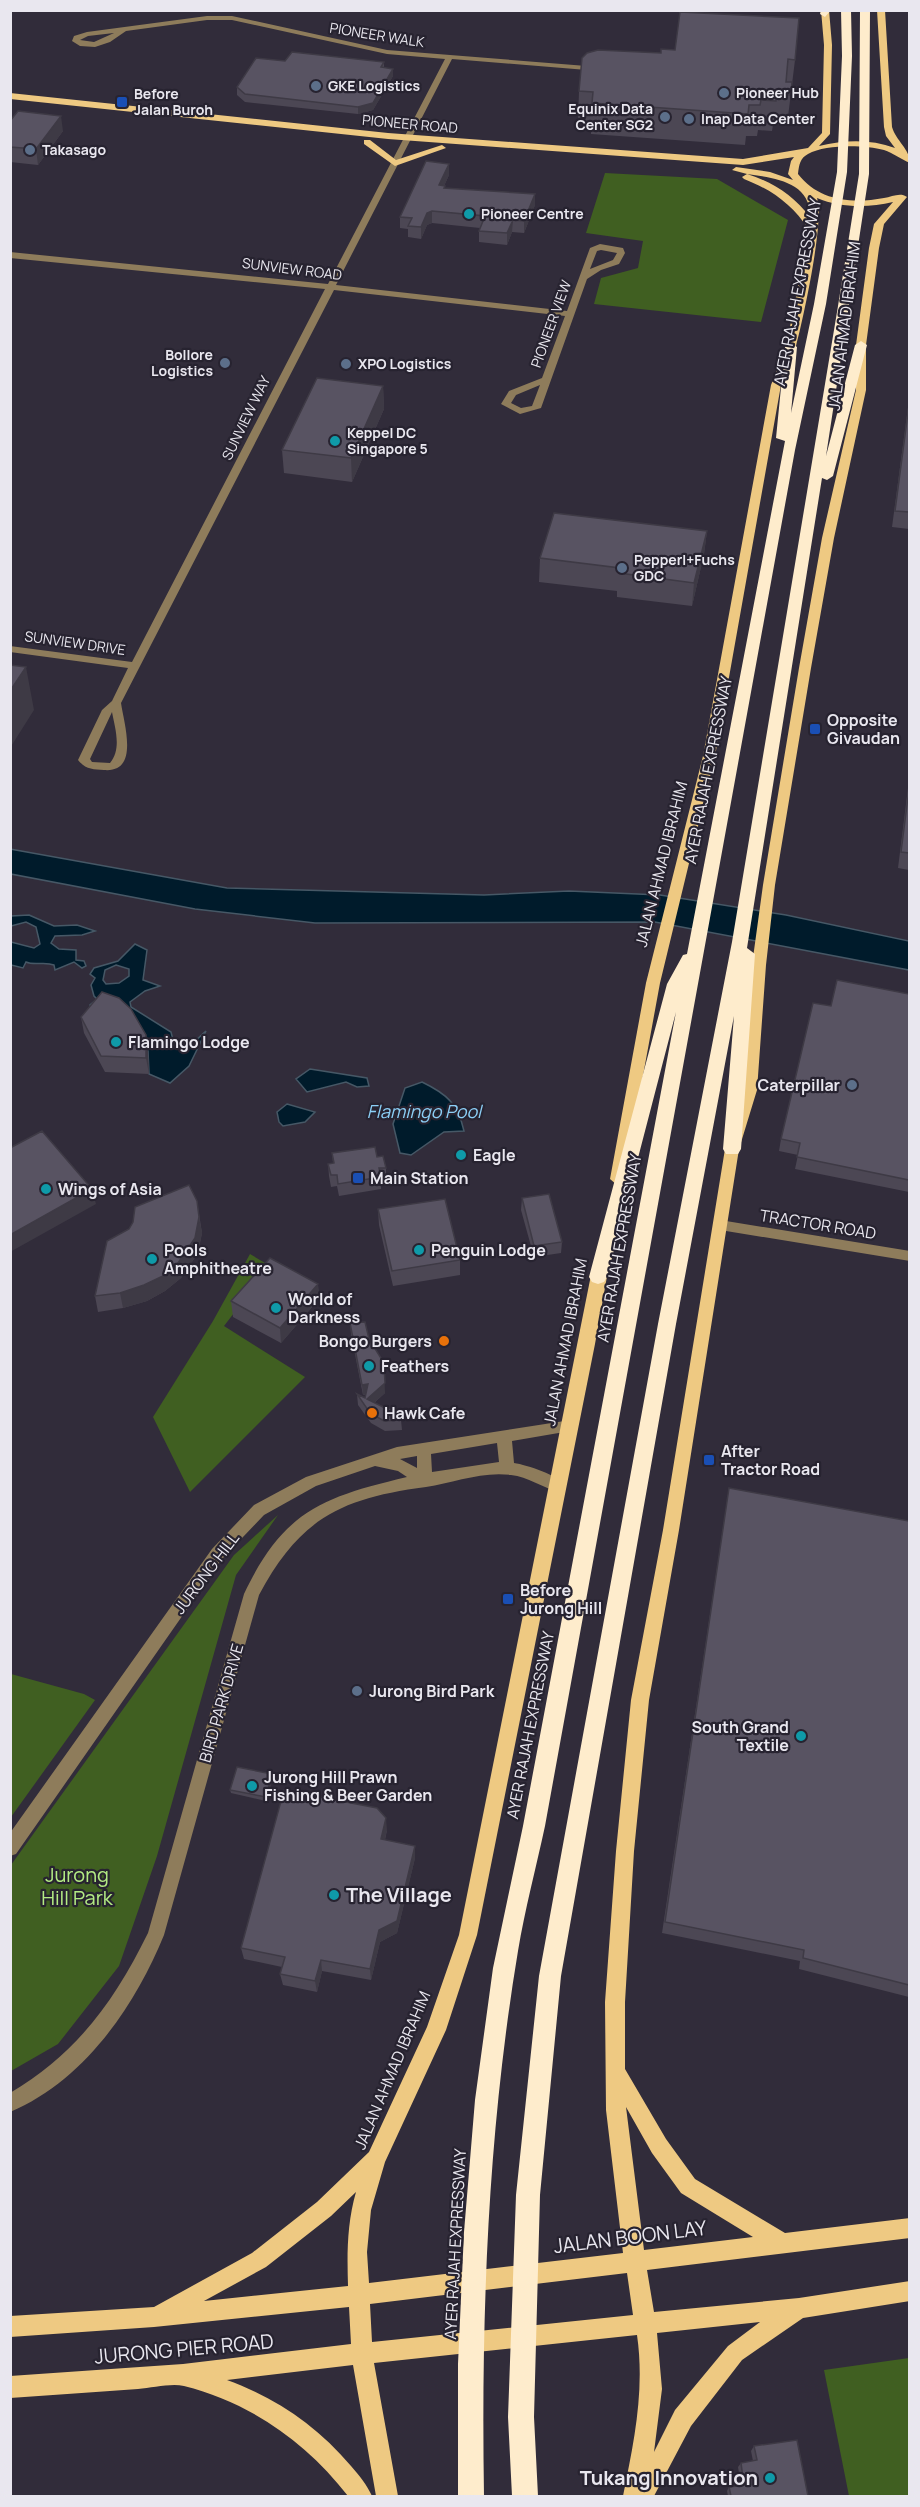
<svg xmlns="http://www.w3.org/2000/svg" width="920" height="2507" font-family="Manrope,sans-serif">
<rect width="100%" height="100%" fill="#312c3a"/>
<path fill="#405f21" d="M605 173 717 179 788 220 761 322 594 304 601 278 638 268 643 241 586 233Z
M250 1254 270 1266 224 1326 305 1377 190 1492 153 1417 213 1321Z
M278 1515 236 1575 157 1856 119 1966 58 2044 11 2071V1865L234 1555Z
M11 1674 84 1694 95 1700 11 1817Z
M909 2358V2496H849L824 2370Z"/>
<path fill="#001b2b" stroke="#465866" stroke-width="1.5" fill-rule="evenodd" d="M10 849 227 888 484 895 569 891 660 895 786 915 909 941V970L655 922 315 923 195 909 11 874Z
M29 915 54 926 77 925 95 931 82 935 55 936 51 943 59 949 76 950V960L84 961 86 966 82 968 74 962 55 970 54 965C44 961 35 966 26 962L23 968 11 965V942L34 948 40 944 36 927 26 922 11 926V916Z
M135 944 147 950 143 980 160 986 145 991 130 1002 131 1007 171 1032 174 1044C188 1051 196 1040 206 1031L189 1066 170 1083 149 1074 148 1051 93 1012 90 1005 97 999 94 996 91 985 95 978 90 974 94 968 118 961ZM116 965 129 969V976L119 983 106 984 103 980 105 970Z
M310 1069 367 1078 369 1086 357 1087 346 1082 307 1092 296 1079Z
M422 1082C447 1094 458 1104 464 1131L444 1132 411 1155 400 1153 393 1124 405 1088Z
M287 1104 315 1112 305 1122 283 1126 279 1122 277 1112Z"/>
<g fill="none" stroke-linecap="round" stroke-linejoin="round">
<path fill="#8e7c5b" fill-rule="evenodd" d="M207 16H232L387 50 599 67 603 69 599 71 452 59 336 285 567 311 590 248 600 244 623 248 625 253 619 264 601 270 587 279 541 408 520 414 501 404 509 391 542 378 565 316 334 290 121 703C124 724 140 773 104 770 93 769 86 770 78 760L102 710 112 701 128 668 10 652V646L132 662 325 289 10 258V252L328 284 445 59 387 54 232 20H207L126 31 110 42 95 47 80 46 72 41 74 36 87 32ZM114 33 94 42 80 40 88 36ZM601 250 617 253 613 260 590 269 597 251ZM540 385 532 406 521 408 511 403 516 395ZM112 712C115 728 122 749 110 763L92 762 90 759Z
M720 1220 910 1251V1261L720 1230 715 1229 713 1225 715 1221Z
M571 1420 576 1422 578 1426 576 1430 512 1441 514 1463C527 1465 559 1475 565 1486L563 1490 558 1492C542 1487 528 1477 511 1475 482 1471 453 1483 426 1487 342 1498 300 1518 259 1595L164 1935C135 2006 84 2081 10 2112V2093C77 2053 114 2002 148 1933L244 1594C283 1511 323 1497 407 1477L398 1471 375 1466 316 1486 264 1515 222 1559 16 1854 10 1856V1833L212 1549 254 1505 306 1477 397 1447ZM497 1443 499 1462 432 1472 431 1454ZM417 1456V1468L400 1459Z"/>
<path fill="#eec982" fill-rule="evenodd" d="M821 10H829L832 45 830 134 819 146C845 140 870 139 895 148L886 136 884 127 877 10H885L892 127C896 141 910 149 910 163 901 159 893 153 884 150 865 145 826 144 808 154 800 158 799 165 798 174 819 201 852 204 884 198 892 197 900 192 907 197L884 224 879 248 866 345V390L834 538 811 668 775 885 766 965 757 1090 739 1149 679 1530 649 1700 634 1851 625 2002V2069L666 2139 695 2179 785 2233 910 2218V2238L647 2270 654 2312 799 2298 910 2281V2301L803 2318 742 2360 691 2426 654 2496H623C634 2442 645 2390 637 2335L374 2363 398 2496H376L353 2365 227 2380C276 2398 317 2426 351 2466 359 2475 367 2485 372 2496H348C306 2442 251 2403 184 2386 171 2383 152 2388 138 2389 96 2392 53 2395 10 2398V2376L183 2364 351 2344 349 2307 154 2327 10 2337V2316L154 2307 252 2253 317 2202 369 2152 427 2027 459 1935 593 1265 596 1261H606L609 1265 595 1344 477 1935 446 2030 385 2162 371 2210 367 2252 369 2283 623 2253 606 2110 605 2002 616 1851 631 1700 663 1530 725 1149 743 1090 752 965 763 885 799 668 822 538 856 390V345L869 248 874 224 893 202C868 208 841 208 817 198 825 219 803 320 796 346 793 359 786 372 781 385L715 756 660 983 624 1179 617 1185 610 1179 646 983 703 756 771 385 786 347 809 230C792 204 772 190 744 179L742 177 747 174 732 170 736 167 770 172 793 180 788 174 791 161 794 157 743 165 388 139 10 99V93L388 133 743 159 808 148 822 133 824 45ZM747 174C775 178 811 182 810 217 794 196 773 182 747 174ZM626 2107 652 2153 681 2193 753 2237 644 2250ZM356 2192C347 2223 347 2254 348 2286L204 2301 266 2267 331 2216ZM627 2273 633 2315 372 2342 370 2304ZM760 2322 728 2346 675 2410 654 2452 662 2389 657 2333Z
M364 140H370L396 160 442 145 446 148 395 166 364 144Z"/>
<path fill="#feeccc" fill-rule="evenodd" d="M821 10H831L825 17 820 14Z
M841 10H851L852 56 847 172 826 304 795 450 545 1826C536 1868 525 1909 518 1951 488 2131 481 2314 484 2496H458V2364L464 2232 475 2100 493 1968 523 1826 676 1012 607 1277 604 1282 598 1284 592 1282 589 1277 667 984 683 955 687 954 785 441 776 438 785 347 791 343 797 347 791 413 814 304 837 172 842 56Z
M860 10H870L869 174 826 456 855 345 861 341 867 345 833 476 827 480 822 478 747 948 755 954 741 1149 738 1154H726L723 1149 734 1016 676 1324 561 1976 540 2195 534 2417 538 2496H512L508 2417 516 2195 539 1976 658 1324 732 942 838 306 859 174Z"/>
</g>
<path fill="#4c4754" d="M661 53 795 60 787 125H773L772 131 758 130 757 136H746L745 145 591 134V123L578 122 579 91Z
M285 61 384 62V68L393 69V76L373 110 358 114 245 102 237 95V87Z
M10 121 63 131 38 165 10 162Z
M449 164V175L444 186 445 188 535 194V205L524 233 512 232 507 245 479 242V231L480 228 432 223 427 225 421 239 408 237V229L400 228V217Z
M383 386 384 409 352 482 284 473 282 450Z
M909 400V529L892 527Z
M707 531 704 554 692 606 617 597V591L539 582 540 558Z
M909 780V870L898 868Z
M909 994V1192L795 1169 798 1155 779 1151 781 1139 831 1006Z
M81 1017 146 1035 148 1051 149 1074 105 1072 84 1033Z
M332 1153 377 1157 386 1168V1179L381 1180V1189L339 1196 337 1186 331 1187 329 1176 328 1164 333 1163Z
M522 1198 562 1242 561 1253 534 1257 521 1210Z
M197 1201 202 1233 198 1253 181 1278 165 1291 147 1301 123 1308 98 1312 95 1296Z
M378 1209 460 1260V1275L393 1286 379 1225Z
M318 1284 319 1299 281 1343 233 1317 231 1301Z
M350 1323 369 1339 385 1393 374 1403 401 1420 402 1430 385 1431 371 1423 358 1405 357 1394 365 1398 366 1395H363L351 1334Z
M729 1488 909 1521V1997L799 1969 800 1961 662 1933Z
M273 1778 266 1801 231 1793 230 1790Z
M387 1830 385 1840 415 1858 397 1933 380 1942 371 1980 322 1971 317 1992 283 1985 280 1974 282 1967 244 1959 241 1948Z
M754 2446 808 2496H728L727 2491 729 2487 741 2485 738 2467 741 2463 753 2461 751 2451Z"/>
<path fill="#3e3a45" d="M393 69V76L373 110 358 114V107Z
M61 116 63 131 38 165 36 149Z
M449 164V175L439 197V185Z
M535 194V205L524 233V221Z
M432 211V223L427 225 421 239V227L427 213Z
M513 220 512 232 507 245V233Z
M383 386 384 409 352 482 351 458Z
M707 531 704 554 692 606 694 583Z
M26 667 34 710 10 748V691Z
M146 1035 148 1051 149 1074 146 1058Z
M92 1189 96 1204 10 1252V1235Z
M199 1217 202 1233 198 1253 181 1278 165 1291 147 1301 123 1308 120 1293Z
M318 1284 319 1299 281 1343 280 1328Z
M384 1363 385 1393 367 1409V1399Z
M368 1384V1394L363 1395 362 1385Z
M272 1774 273 1778 266 1801V1797Z
M386 1818 387 1830 382 1851 381 1839Z
M415 1846V1858L397 1933 380 1942 371 1980 370 1969 379 1930Z
M321 1960 322 1971 317 1992 315 1981Z"/>
<path fill="#585362" stroke="#3e3a45" stroke-width="1.5" d="M680 12 799 18 795 60 788 59 786 82H792L791 95 776 94V101L761 100 760 105H749L748 114 592 103 593 92 579 91 582 58 587 53 598 50 661 53V49L675 50Z
M292 52 384 62 381 67 393 69 373 103 358 107 245 94 237 87 256 58 285 61Z
M18 111 61 116 36 149 10 147V121Z
M426 161 449 164 439 185 445 186 444 188 535 194 524 221 513 220 507 233 479 231 485 216 432 211 427 213 421 227 408 226 412 218 400 217Z
M317 378 383 386 351 458 282 450Z
M909 405V512L895 511Z
M554 513 707 531 694 583 619 573 620 568 540 558Z
M10 665 26 667 10 691Z
M909 789V853L901 852Z
M837 980 909 994V1180L797 1157 800 1143 781 1139 813 1003 831 1006Z
M102 992 119 998 131 1009 146 1035V1058L101 1056 81 1017Z
M42 1131 92 1189 10 1235V1148Z
M375 1147 377 1157 383 1156 386 1168H379L381 1177 338 1184 337 1175H331L328 1164 334 1163 332 1153Z
M189 1185 197 1201 199 1217 195 1238 178 1263 163 1276 144 1285 120 1293 95 1296 107 1241 129 1229 133 1222 135 1207Z
M549 1194 562 1242 534 1246 522 1198Z
M445 1199 460 1260 392 1271 378 1209Z
M270 1258 318 1284 280 1328 231 1301Z
M365 1322 369 1339 384 1363 385 1383 367 1399 385 1408 400 1409 401 1420 384 1421 370 1413 357 1394 365 1398 368 1384 362 1385 350 1323Z
M729 1488 909 1521V1985L803 1958 804 1950 665 1922Z
M237 1767 272 1774 266 1797 230 1790Z
M284 1790 377 1808 386 1818 381 1839 415 1846 397 1921 379 1930 370 1969 321 1960 315 1981 280 1974 285 1957 241 1948Z
M797 2440 808 2496H731L729 2487 744 2485 741 2463 757 2460 754 2446Z"/>
<g fill="#5c6f8a" stroke="#272330" stroke-width="2">
<circle cx="316" cy="86" r="6"/>
<circle cx="724" cy="93" r="6"/>
<circle cx="665" cy="117" r="6"/>
<circle cx="689" cy="119" r="6"/>
<circle cx="30" cy="150" r="6"/>
<circle cx="225" cy="363" r="6"/>
<circle cx="346" cy="364" r="6"/>
<circle cx="622" cy="568" r="6"/>
<circle cx="852" cy="1085" r="6"/>
<circle cx="357" cy="1691" r="6"/>
</g>
<g fill="#1a4fb4" stroke="#272330" stroke-width="2">
<rect x="116" y="96" width="12" height="12" rx="3"/>
<rect x="809" y="723" width="12" height="12" rx="3"/>
<rect x="352" y="1172" width="12" height="12" rx="3"/>
<rect x="703" y="1454" width="12" height="12" rx="3"/>
<rect x="502" y="1593" width="12" height="12" rx="3"/>
</g>
<g fill="#0f9aa8" stroke="#272330" stroke-width="2">
<circle cx="469" cy="214" r="6"/>
<circle cx="335" cy="441" r="6"/>
<circle cx="116" cy="1042" r="6"/>
<circle cx="461" cy="1155" r="6"/>
<circle cx="46" cy="1189" r="6"/>
<circle cx="419" cy="1250" r="6"/>
<circle cx="152" cy="1259" r="6"/>
<circle cx="276" cy="1308" r="6"/>
<circle cx="369" cy="1366" r="6"/>
<circle cx="801" cy="1736" r="6"/>
<circle cx="252" cy="1786" r="6"/>
<circle cx="334" cy="1895" r="6"/>
<circle cx="770" cy="2478" r="6"/>
</g>
<g fill="#e8710a" stroke="#272330" stroke-width="2">
<circle cx="444" cy="1341" r="6"/>
<circle cx="372" cy="1413" r="6"/>
</g>
<g text-anchor="middle" stroke-width="4.5" stroke-linejoin="round" paint-order="stroke">
<g font-size="14" fill="#e9e7ef" stroke="#272330">
<text transform="translate(377 35) rotate(9)" y="5">PIONEER WALK</text>
<text transform="translate(410 124) rotate(5)" y="5">PIONEER ROAD</text>
<text transform="translate(292 269) rotate(7)" y="5">SUNVIEW ROAD</text>
<text transform="translate(551 324) rotate(-70)" y="5">PIONEER VIEW</text>
<text transform="translate(246 418) rotate(-64)" y="5">SUNVIEW WAY</text>
<text transform="translate(75 643) rotate(8)" y="5">SUNVIEW DRIVE</text>
</g>
<g font-size="14" font-weight="bold" fill="#e9e7ef" stroke="#272330" text-anchor="start">
<text x="328" y="91">GKE Logistics</text>
<text x="736" y="98">Pioneer Hub</text>
<text x="134" y="99">Before<tspan x="134" dy="16">Jalan Buroh</tspan></text>
<text x="653" y="114" text-anchor="end">Equinix Data<tspan x="653" dy="16">Center SG2</tspan></text>
<text x="701" y="124">Inap Data Center</text>
<text x="42" y="155">Takasago</text>
<text x="481" y="219">Pioneer Centre</text>
<text x="213" y="360" text-anchor="end">Bollore<tspan x="213" dy="16">Logistics</tspan></text>
<text x="358" y="369">XPO Logistics</text>
<text x="347" y="438">Keppel DC<tspan x="347" dy="16">Singapore 5</tspan></text>
<text x="634" y="565">Pepperl+Fuchs<tspan x="634" dy="16">GDC</tspan></text>
</g>
<g font-size="16" fill="#e9e7ef" stroke="#272330">
<text transform="translate(797 292) rotate(-79)" y="6">AYER RAJAH EXPRESSWAY</text>
<text transform="translate(844 326) rotate(-83)" y="6">JALAN AHMAD IBRAHIM</text>
<text transform="translate(708 770) rotate(-79)" y="6">AYER RAJAH EXPRESSWAY</text>
<text transform="translate(661 864) rotate(-76)" y="6">JALAN AHMAD IBRAHIM</text>
<text transform="translate(818 1224) rotate(9)" y="6">TRACTOR ROAD</text>
<text transform="translate(619 1248) rotate(-80)" y="6">AYER RAJAH EXPRESSWAY</text>
<text transform="translate(565 1342) rotate(-79)" y="6">JALAN AHMAD IBRAHIM</text>
<text transform="translate(206 1573) rotate(-53)" y="6">JURONG HILL</text>
<text transform="translate(221 1703) rotate(-74)" y="6">BIRD PARK DRIVE</text>
<text transform="translate(530 1725) rotate(-79)" y="6">AYER RAJAH EXPRESSWAY</text>
<text transform="translate(392 2070) rotate(-67)" y="6">JALAN AHMAD IBRAHIM</text>
<text transform="translate(455 2244) rotate(-87)" y="6">AYER RAJAH EXPRESSWAY</text>
</g>
<g font-size="16" font-weight="bold" fill="#e9e7ef" stroke="#272330" text-anchor="start">
<text x="827" y="726">Opposite<tspan x="827" dy="18">Givaudan</tspan></text>
<text x="128" y="1048">Flamingo Lodge</text>
<text x="840" y="1091" text-anchor="end">Caterpillar</text>
<text x="473" y="1161">Eagle</text>
<text x="370" y="1184">Main Station</text>
<text x="58" y="1195">Wings of Asia</text>
<text x="164" y="1256">Pools<tspan x="164" dy="18">Amphitheatre</tspan></text>
<text x="431" y="1256">Penguin Lodge</text>
<text x="288" y="1305">World of<tspan x="288" dy="18">Darkness</tspan></text>
<text x="432" y="1347" text-anchor="end">Bongo Burgers</text>
<text x="381" y="1372">Feathers</text>
<text x="384" y="1419">Hawk Cafe</text>
<text x="721" y="1457">After<tspan x="721" dy="18">Tractor Road</tspan></text>
<text x="520" y="1596">Before<tspan x="520" dy="18">Jurong Hill</tspan></text>
<text x="369" y="1697">Jurong Bird Park</text>
<text x="789" y="1733" text-anchor="end">South Grand<tspan x="789" dy="18">Textile</tspan></text>
<text x="264" y="1783">Jurong Hill Prawn<tspan x="264" dy="18">Fishing &amp; Beer Garden</tspan></text>
</g>
<g font-size="18" font-style="italic" fill="#8ccff6" stroke="#272330">
<text x="424" y="1118">Flamingo Pool</text>
</g>
<g font-size="20" fill="#b4ec84" stroke="#272330">
<text x="77" y="1882">Jurong<tspan x="77" dy="23">Hill Park</tspan></text>
</g>
<g font-size="20" font-weight="bold" fill="#e9e7ef" stroke="#272330" text-anchor="start">
<text x="346" y="1902">The Village</text>
<text x="758" y="2485" text-anchor="end">Tukang Innovation</text>
</g>
<g font-size="20" fill="#e9e7ef" stroke="#272330">
<text transform="translate(630 2237) rotate(-7)" y="7">JALAN BOON LAY</text>
<text transform="translate(184 2349) rotate(-5)" y="7">JURONG PIER ROAD</text>
</g>
</g>
<rect width="920" height="2507" fill="none" stroke="#e9e7ef" stroke-width="24"/>
</svg>
